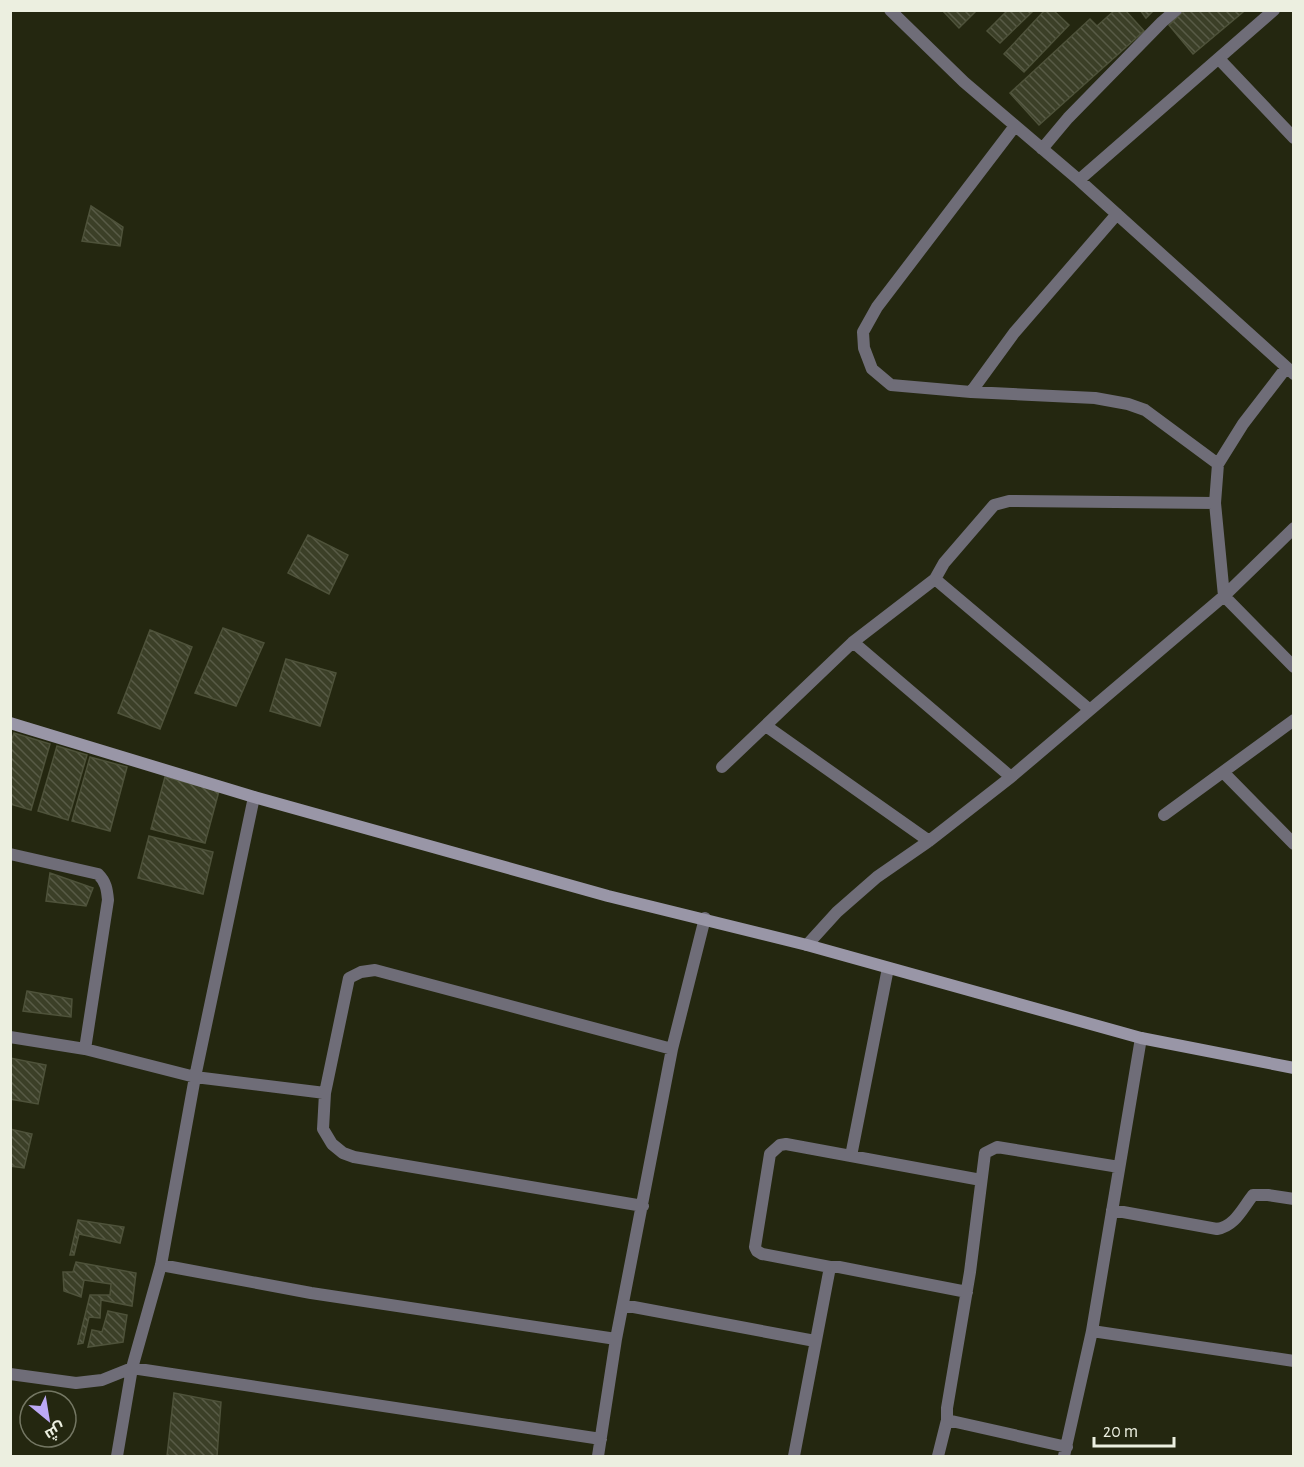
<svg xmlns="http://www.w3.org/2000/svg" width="1304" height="1467" font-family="'Alegreya Sans',Cairo,sans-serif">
<defs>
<pattern id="building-back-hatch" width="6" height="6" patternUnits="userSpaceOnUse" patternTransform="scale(1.5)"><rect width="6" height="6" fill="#3b3f27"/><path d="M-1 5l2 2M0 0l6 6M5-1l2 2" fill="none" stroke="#585b46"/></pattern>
</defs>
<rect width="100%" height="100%" fill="#242710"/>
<path fill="url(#building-back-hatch)" stroke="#4e523a" stroke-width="1.5" d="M942 10H977L959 28Z
M1008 10H1030L1032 12 1000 43 987 31Z
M1045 10H1053L1069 25 1024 72 1004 54Z
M1115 10H1125L1144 31 1039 125 1010 93 1090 19 1097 26Z
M1140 10H1154L1146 18Z
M1185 10H1242L1243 12 1193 54 1169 25Z
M91 206 123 227 120 246 82 241Z
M308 535 348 555 329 594 288 573Z
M223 628 264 643 236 706 195 693Z
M150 630 192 647 160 729 118 713Z
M286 659 336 673 320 726 270 711Z
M14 733 50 744 31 810 10 804V745Z
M57 746 87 755 68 820 38 811Z
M90 757 127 767 110 831 72 821Z
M165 777 219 791 205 843 151 829Z
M149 836 213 852 203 894 138 878Z
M50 873 93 888 86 906 46 901Z
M27 991 72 999 71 1017 23 1011Z
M10 1058 46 1065 38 1104 10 1099Z
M10 1129 32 1134 24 1168 10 1166Z
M78 1220 124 1227 120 1243 79 1234 74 1255H70Z
M76 1262 136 1273 132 1306 101 1300 100 1318 89 1317 83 1343 78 1344 90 1295H110L111 1284 84 1280 81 1297 64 1291 63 1272H73Z
M108 1311 127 1315 123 1342 88 1347 92 1330 102 1332Z
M174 1393 221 1402 217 1456H167Z"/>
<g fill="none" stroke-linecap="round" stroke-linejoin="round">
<path stroke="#6f6d78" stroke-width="12" d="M890 10 964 82 1079 180 1294 374
M1219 59 1294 138
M1015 126 877 307 863 332 864 348 872 369 891 385 971 392 1095 398 1128 404 1145 410 1218 464
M1042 149 1068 118 1162 22 1176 10
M1079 180 1274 10
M1286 368 1243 424 1218 464 1215 503 1224 596 1294 667
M971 392 1014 333 1117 214
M935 579 1090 710
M853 642 1011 777
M766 726 929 841
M722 767 853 642 935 579 944 563 994 505 1009 501 1215 503
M1223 772 1294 844
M1164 815 1294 720
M10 854 98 874C106 882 107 889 108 900L85 1049
M807 945 837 912 877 877 929 841 1011 777 1224 596 1294 528
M10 1037 85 1049 195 1077 325 1093
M851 1156 888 968
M643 1206 354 1157 343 1153 332 1144 323 1129 325 1093 349 978 361 972 375 970 672 1049
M1112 1210 1217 1229C1235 1226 1242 1209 1253 1195H1268L1294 1199
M161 1265 311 1293 616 1339
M830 1267 762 1254 757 1251 755 1247 770 1154 780 1145 786 1144 981 1180
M623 1305 815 1341
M1092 1331 1294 1361
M10 1374 76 1383 102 1380 132 1368 601 1439
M1067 1447 947 1420V1408L970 1272 985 1153 997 1147 1119 1167
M117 1456 132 1368 161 1265 195 1077 254 797
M598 1456 616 1339 672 1049 705 918
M794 1456 830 1267H839L967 1292
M938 1456 947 1420
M1064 1456 1092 1331 1141 1038"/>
<path stroke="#9996a7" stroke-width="12" d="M10 723 254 797 608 896 807 945 1141 1038 1294 1068"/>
</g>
<rect width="1304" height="1467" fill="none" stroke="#ecefe0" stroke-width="24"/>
<g transform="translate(48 1419) rotate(150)"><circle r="28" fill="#242710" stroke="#747763" stroke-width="1.5"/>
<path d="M0-4.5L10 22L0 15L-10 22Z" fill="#bca9f5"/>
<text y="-9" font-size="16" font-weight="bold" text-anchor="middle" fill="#ecefe0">ش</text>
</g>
<path d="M1094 1437v9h80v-9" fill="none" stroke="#ecefe0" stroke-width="3"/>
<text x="1103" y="1437" font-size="18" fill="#ecefe0" stroke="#242710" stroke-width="4.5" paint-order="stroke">20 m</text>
</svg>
